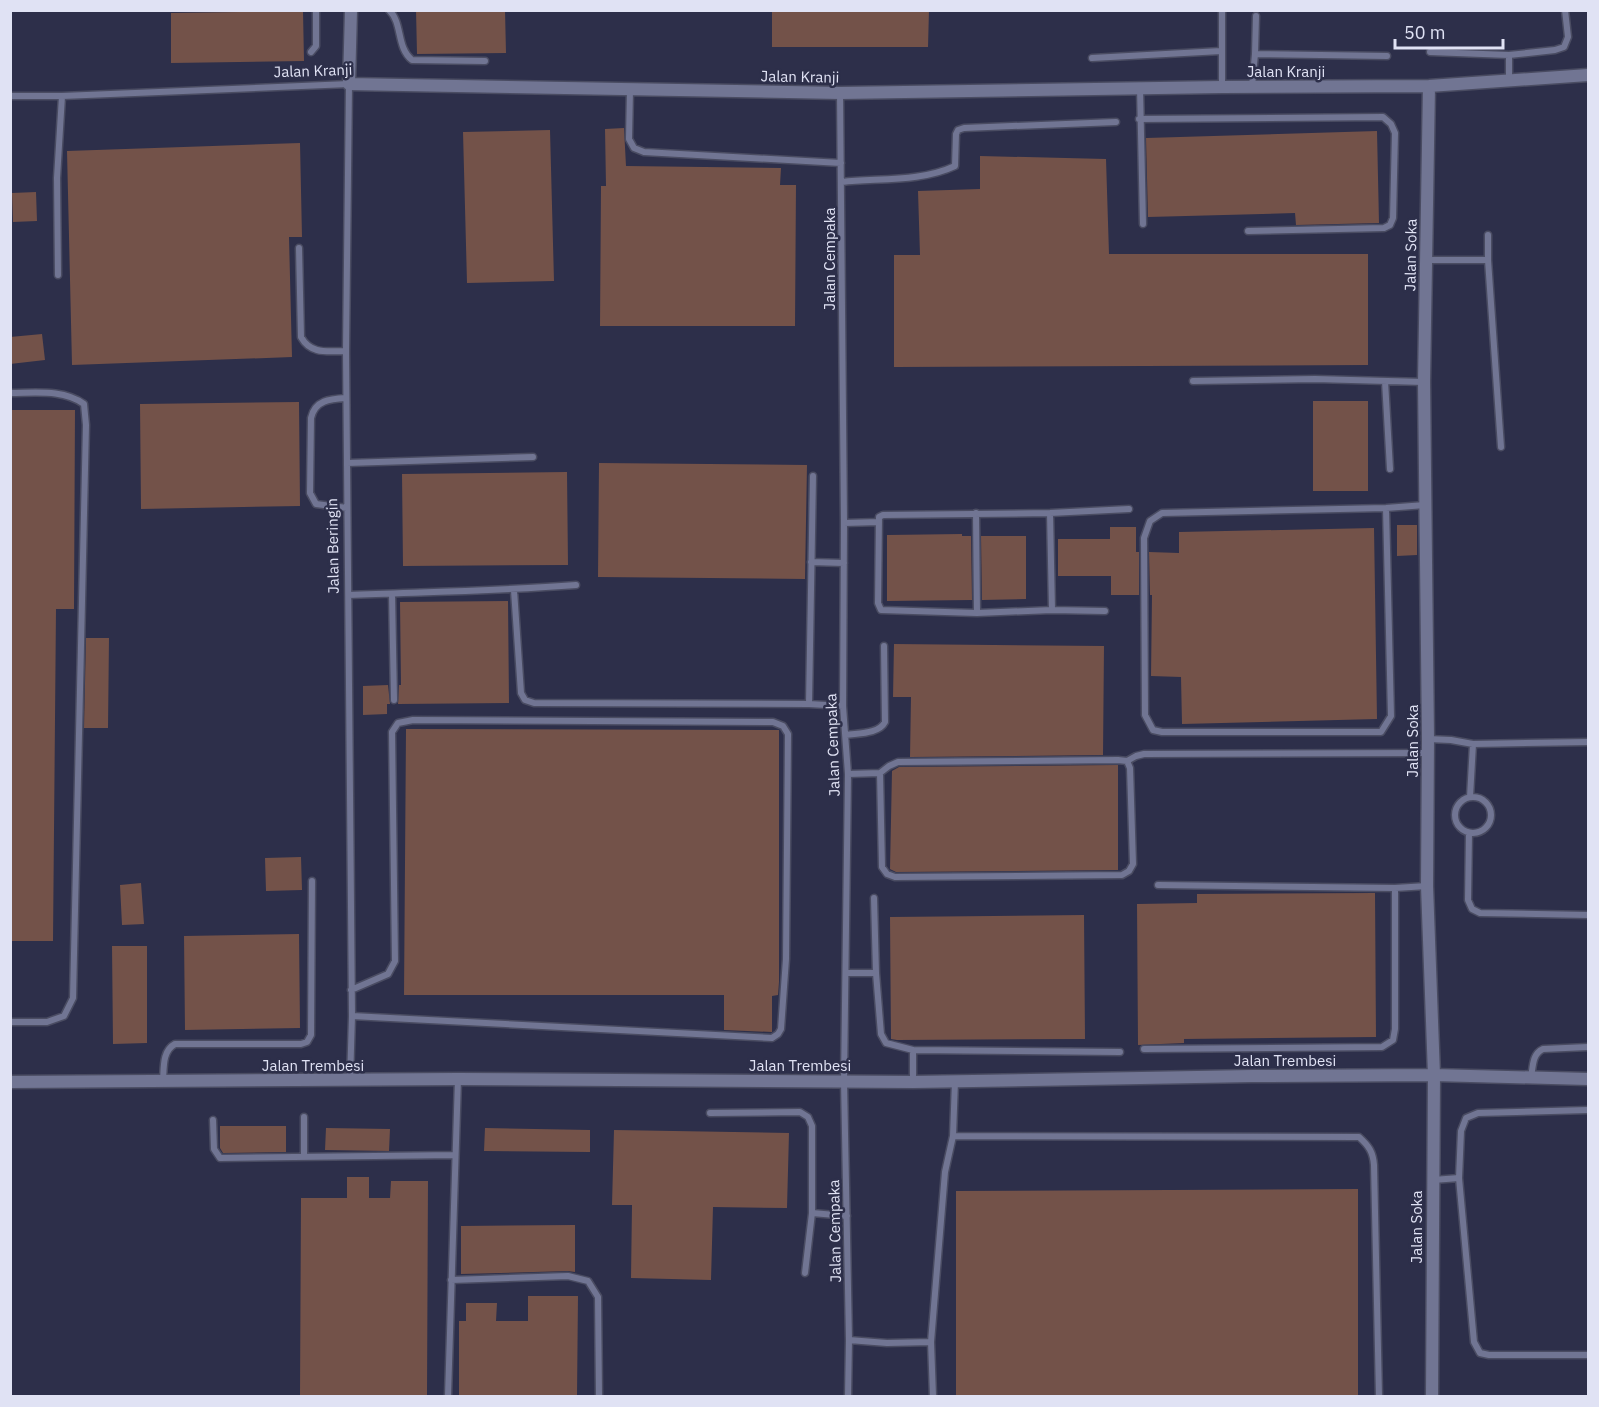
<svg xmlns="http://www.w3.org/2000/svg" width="1599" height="1407" font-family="'IBM Plex Sans',sans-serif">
<rect width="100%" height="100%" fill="#2d2f4a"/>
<path fill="#735249" d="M416 10H505L506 53 417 54Z
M772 10H929L928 47H772Z
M303 11 304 61 171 63V13Z
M624 128 626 166 781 168 780 185H796L795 326H600L601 186H606L605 129Z
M550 130 554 281 467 283 463 132Z
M1377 131 1379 223 1296 225 1295 213 1148 217 1146 138Z
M300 143 302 237H289L292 357 72 365 67 151Z
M980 156 1106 159 1109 254H1368V365L894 367V255H920L918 191 980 189Z
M36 192 37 221 13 222 12 193Z
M42 334 45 360 10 364V337Z
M1313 401H1368V491H1313Z
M299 402 300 506 141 509 140 404Z
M10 410H75L74 609H56L53 941H10Z
M599 463 807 465 805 579 598 577Z
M567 472 568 565 403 566 402 474Z
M1397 525H1417V555L1397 556Z
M1110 527H1136V552H1139V595H1111V576H1058V539H1110Z
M1374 528 1377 719 1182 724 1181 677 1151 676 1152 595H1150L1149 552 1179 553V532Z
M962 534V536H971L972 600 887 601V535Z
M981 536H1026V599L982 600Z
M508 601 509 703 398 704 399 685H401L400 602Z
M86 638H109L108 728H84Z
M894 644 1104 646 1103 755 910 757 911 697H893Z
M388 685 390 704H387V714L363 715V686Z
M406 729 779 730V982L778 995 772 996V1032L724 1030V995H404Z
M1118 765V870L896 872 890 869 892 771 899 767Z
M301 857 302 890 266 891 265 858Z
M141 883 144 924 122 925 120 885Z
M1375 893 1376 1037 1184 1039V1043L1138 1045 1137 904 1197 903V894Z
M1084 915 1085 1039 897 1040 891 1039 890 917Z
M299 934 300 1028 185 1030 184 936Z
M112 946H147V1043L113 1044Z
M220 1126H286V1152L223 1153 220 1148Z
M326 1128 390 1129 389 1151 325 1150Z
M485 1128 590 1130V1152L484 1151Z
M614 1130 789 1133 787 1208 713 1207 711 1280 631 1278 632 1205H612Z
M347 1177H369V1198H390L391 1181H428L427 1396H300L301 1198H347Z
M1358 1189V1396H956V1191Z
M575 1225V1272L568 1271 461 1274V1226Z
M528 1296H578L577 1396H459V1321H466V1303H497L496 1321H528Z"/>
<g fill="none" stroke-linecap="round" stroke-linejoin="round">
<g stroke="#4a4c62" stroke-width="9">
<path id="lane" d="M389 10C403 23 396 47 412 60L485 61
M1222 10V87
M311 52 316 46V10
M1430 52 1509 55
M1255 54 1256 16
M1092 58 1221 51
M1509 80V55L1555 50 1564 47 1568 37 1565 10
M1252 86 1255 54 1387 56
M1140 88 1143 224
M630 90 629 139 634 148 644 152 841 163
M840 93 844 523 843 706 848 774 844 1081 849 1340 848 1396
M10 96H62L349 84 346 351 352 1016 350 1081
M1139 119 1383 117 1391 124 1395 133 1393 218 1390 225 1384 228 1248 231
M842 182C879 178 921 182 955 166L956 134 958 130 964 128 1116 122
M299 248 301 337C311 355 328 351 346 351
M1426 260H1488V235
M1488 260 1501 447
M58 275 57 178 62 96
M1193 381 1315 379 1424 382
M1385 381 1390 469
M10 393C36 393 63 389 84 404L86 425 73 998 64 1016 47 1022H10
M346 398C330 399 315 400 311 418L310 493 316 504 347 508
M347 463 533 457
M1386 508 1391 716 1381 732H1162L1153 730 1145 715 1144 538 1150 521 1162 513 1386 508 1425 505
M976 513 977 613
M1050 513 1052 610
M844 523 879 522
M811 562 844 563
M514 590 521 693 525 700 534 703 809 704 843 706
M392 594 394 700
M349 595C425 592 501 591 576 585
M1105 611 1052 610 977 613 881 610 878 603 879 517 883 515 1050 513 1129 509
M809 704 813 476
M846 735C858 733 879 734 885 722L884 646
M1428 739 1451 740 1473 744 1588 742
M1127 761 1136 756 1144 754 1428 753
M848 774 880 773 882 867 887 874 895 877 1122 875 1129 871 1133 864 1130 768 1127 761 1118 760 898 762 889 766 880 773
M1470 797 1473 744
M1455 815a18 18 0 1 1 36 0a18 18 0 1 1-36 0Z
M1469 833 1468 900 1472 909 1480 913 1588 915
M1158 885 1395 888 1427 886
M874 898 876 973 881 1034 886 1043 913 1050V1082
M846 973H876
M351 990 388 974 395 961 392 732 398 723 413 720 773 722 783 726 788 734 786 959 781 1029 778 1034 772 1038 352 1016
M1144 1049 1382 1047 1393 1040 1395 1029V888
M913 1050 1120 1052
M1531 1078C1533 1067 1532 1054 1543 1049L1588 1047
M163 1081C164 1068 162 1051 175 1044H301L307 1042 311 1035 312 881
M710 1113 800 1112 808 1117 812 1126V1213L847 1216
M304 1117V1157
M213 1120 214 1149 220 1158 455 1155
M953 1136 1359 1137C1369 1146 1373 1152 1374 1165L1379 1396
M1459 1178 1461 1131 1466 1118 1478 1113 1588 1110
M1433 1180 1459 1178 1474 1342 1480 1353 1489 1355H1588
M805 1273 812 1213
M451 1280 568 1276 588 1281 598 1297 599 1396
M849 1340 887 1343 931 1342 933 1396
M931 1342 945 1172 953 1136 955 1081
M448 1396 458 1079"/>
</g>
<g stroke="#4a4c62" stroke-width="15">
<path id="street" d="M351 10 349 84 840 93 1222 87 1429 86 1588 75
M1429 86 1424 382 1428 739 1427 886 1434 1075 1432 1396
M10 1082 458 1079 913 1082 1252 1076 1434 1075 1588 1079"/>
</g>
<use href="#lane" stroke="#717593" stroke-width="6"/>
<use href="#street" stroke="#717593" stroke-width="12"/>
</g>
<g text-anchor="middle" stroke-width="5" stroke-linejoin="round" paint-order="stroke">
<g font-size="15" fill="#e0e2f4" stroke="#2d2f4a">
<text transform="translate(313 71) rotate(-2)" y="5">Jalan Kranji</text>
<text x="1286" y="77">Jalan Kranji</text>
<text transform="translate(800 77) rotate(1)" y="5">Jalan Kranji</text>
<text transform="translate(1411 255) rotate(-89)" y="5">Jalan Soka</text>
<text transform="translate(830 259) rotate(-90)" y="5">Jalan Cempaka</text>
<text transform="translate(333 546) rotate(-91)" y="5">Jalan Beringin</text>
<text transform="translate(1413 741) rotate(-90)" y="5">Jalan Soka</text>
<text transform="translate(833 745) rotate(-92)" y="5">Jalan Cempaka</text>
<text x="1285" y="1066">Jalan Trembesi</text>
<text x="313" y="1071">Jalan Trembesi</text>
<text x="800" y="1071">Jalan Trembesi</text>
<text transform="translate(1417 1227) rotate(-90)" y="5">Jalan Soka</text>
<text transform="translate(835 1231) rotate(-91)" y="5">Jalan Cempaka</text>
</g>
</g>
<rect width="1599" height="1407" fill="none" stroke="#e0e2f4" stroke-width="24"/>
<path d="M1395 39v9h108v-9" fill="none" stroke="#e0e2f4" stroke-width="3"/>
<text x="1404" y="39" font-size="18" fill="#e0e2f4" stroke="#2d2f4a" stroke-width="4.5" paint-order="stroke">50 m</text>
</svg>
